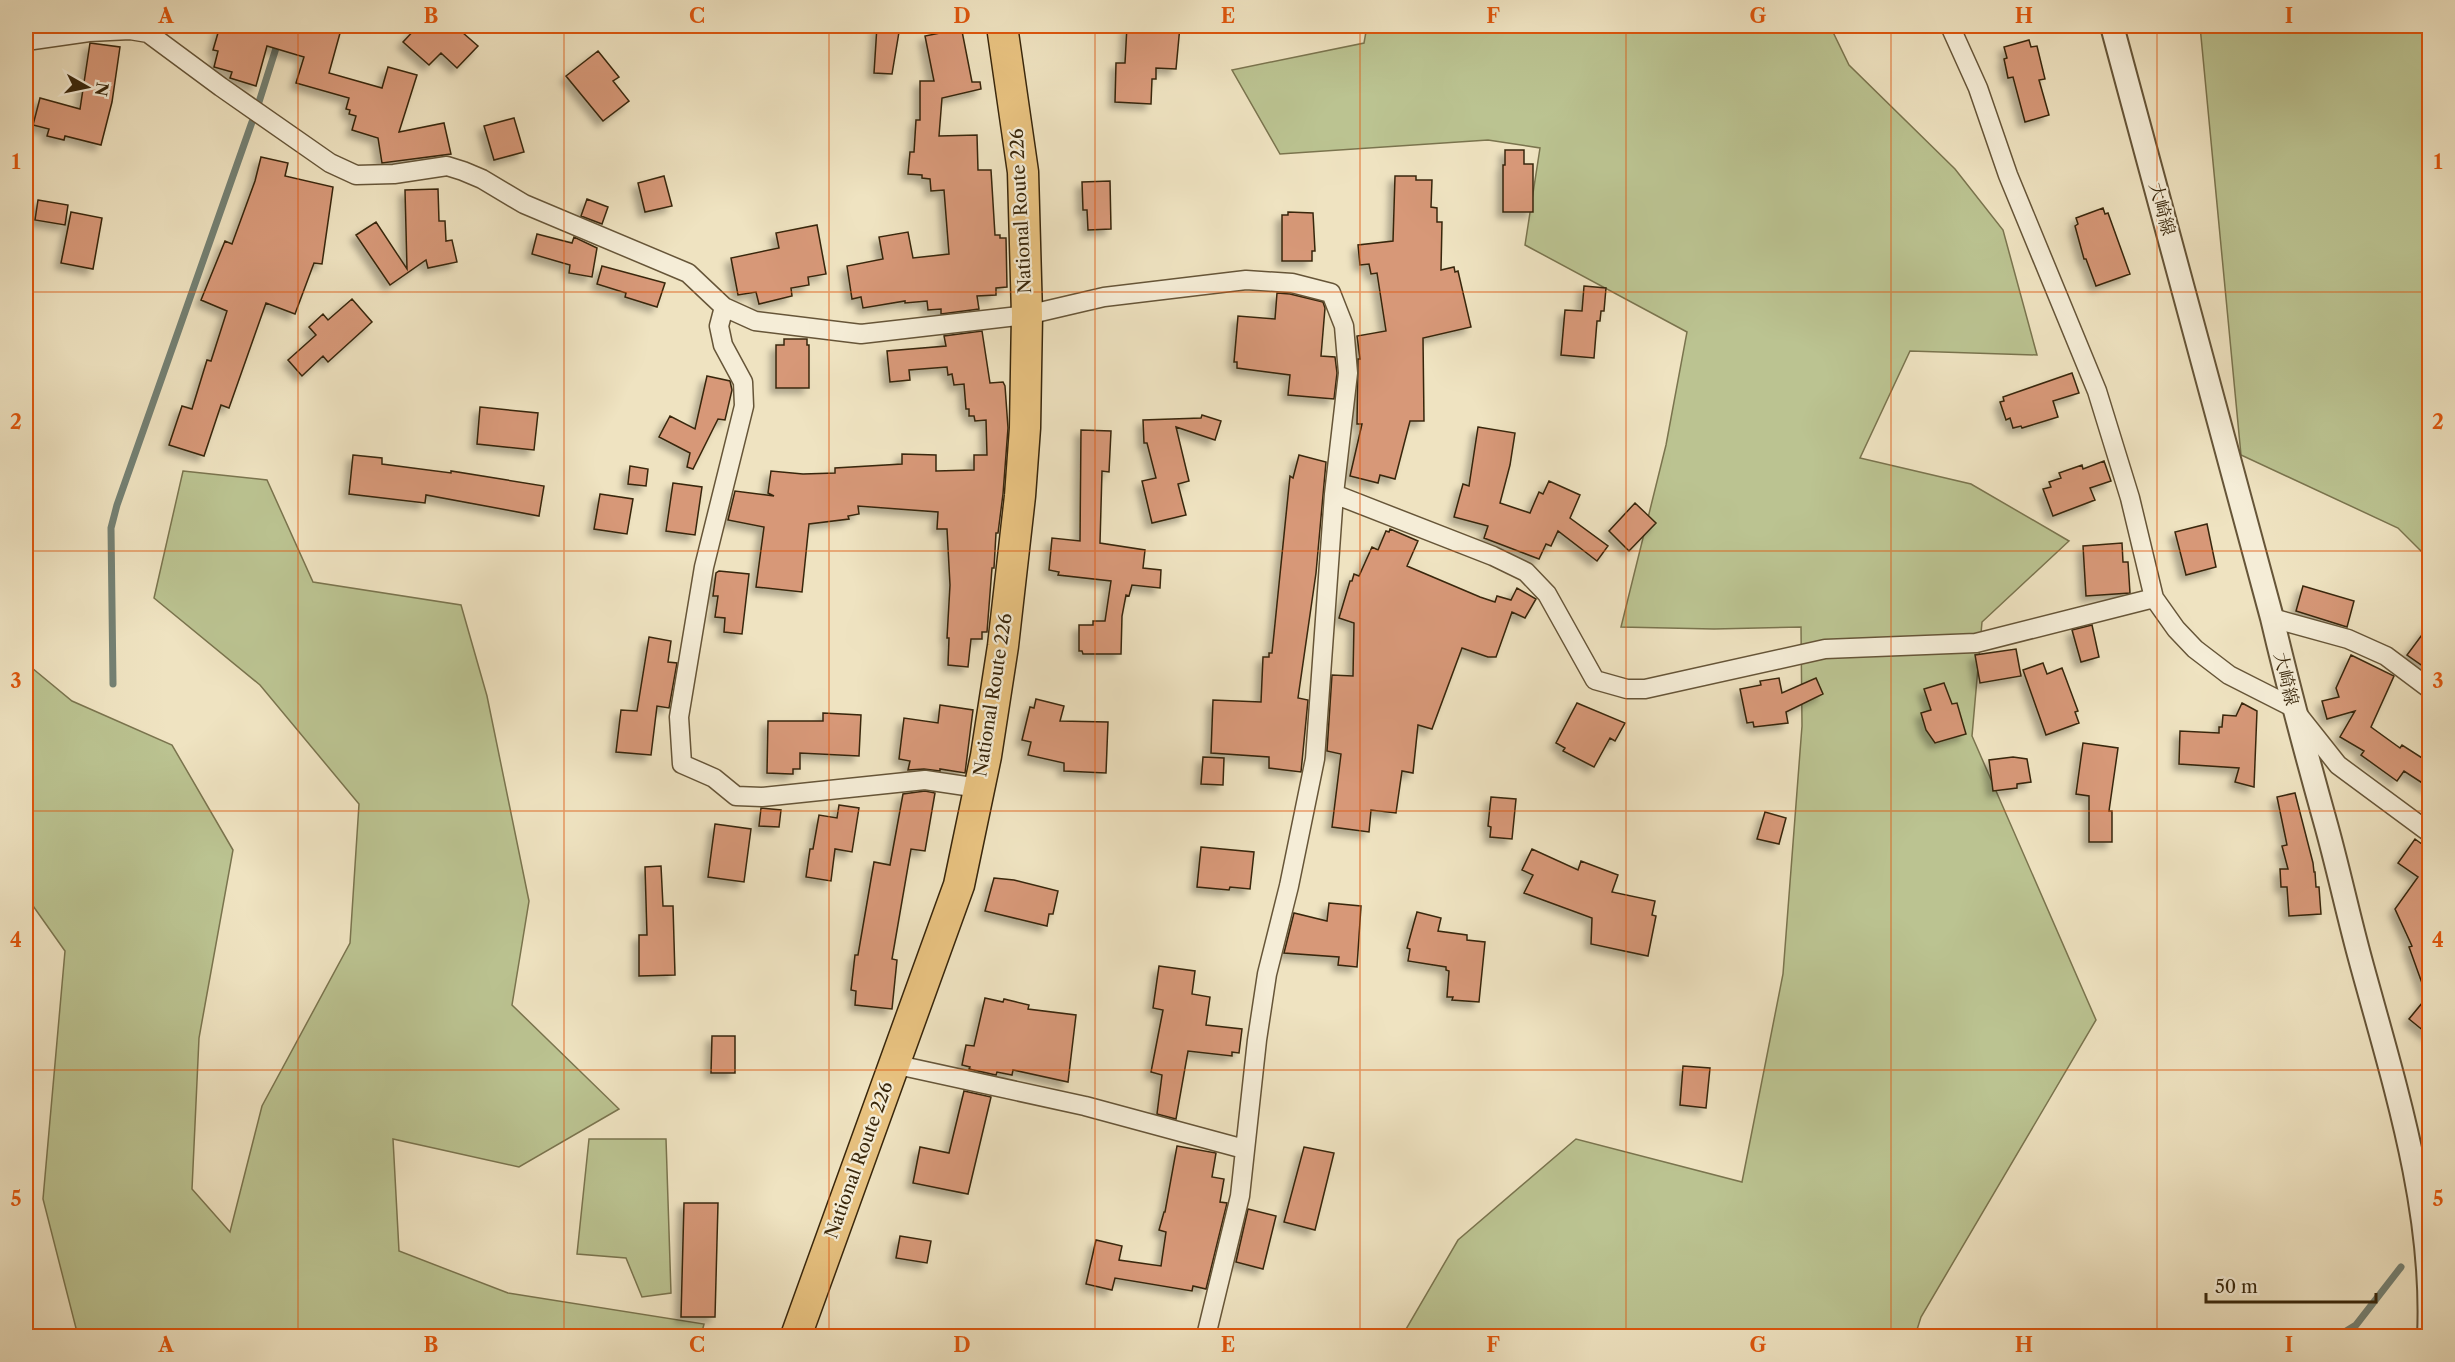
<svg xmlns="http://www.w3.org/2000/svg" width="2455" height="1362" font-family="'Libre Caslon Text','Noto Serif JP',serif">
<defs>
<filter id="shadow"><feDropShadow dx="-5.5" dy="5.5" stdDeviation="3" flood-color="#0004"/></filter>
</defs>
<rect width="100%" height="100%" fill="#efe3c1"/>
<filter id="stains"><feTurbulence type="fractalNoise" baseFrequency=".00333" numOctaves="4"/><feColorMatrix values="0 0 0 0 .2 0 0 0 0 .09 0 0 0 0 .02 0 0 0 .5 -.17"/></filter>
<radialGradient id="worn" r=".72"><stop offset=".6" stop-color="#630" stop-opacity="0"/><stop offset="1" stop-color="#630" stop-opacity=".3"/></radialGradient>
<path fill="#bbc391" stroke="#7a744e" stroke-width="1.5" d="M1367 26H1830L1849 65 1955 169 2003 230 2037 355 1910 351 1860 458 1971 484 2069 541 1982 622 1972 736 2096 1020 1921 1317 1915 1336H1402L1458 1240 1576 1139 1742 1182 1783 974 1802 726 1801 627 1714 629 1621 627 1666 445 1687 332 1525 245 1540 148 1488 140 1280 154 1232 70 1364 43Z
M2200 26H2429V559L2398 528 2241 455Z
M183 471 267 480 313 582 461 605 487 696 529 901 512 1005 619 1109 519 1167 393 1139 399 1251 508 1293 704 1324 701 1336H78L43 1199 65 951 26 896V663L72 701 172 745 233 850 199 1038 192 1189 230 1232 262 1106 350 943 359 804 260 685 154 598Z
M589 1139H666L671 1293 642 1297 626 1258 577 1254Z"/>
<g fill="none" stroke-linecap="round" stroke-linejoin="round">
<path stroke="#748174" stroke-width="7" d="M259 102 283 26
M113 684 111 528 117 505 252 122
M2338 1336 2356 1325 2401 1267"/>
</g>
<path fill="#d79878" stroke="#38260b" stroke-width="1.5" filter="url(#shadow)" d="M220 26H342L329 73 382 88 388 67 417 75 399 132 444 123 451 154 382 163 378 138 352 130 356 116 349 114 350 110 346 109 349 98 296 83 304 57 267 46 256 86 230 78 232 72 214 67 218 51 213 50Z
M418 26H455L478 46 457 68 441 53 429 65 403 42Z
M877 26H900L892 74 874 73Z
M1127 26H1180L1176 69 1156 68V79H1152L1151 104 1115 102 1116 63H1125Z
M950 31V33L962 31 972 82H980L981 89 942 98 939 136 977 135 978 170H991L995 235H1000V238H1006L1007 287 996 288V295L977 296 979 309 941 314V309L928 310 927 301 905 303V301L863 308 861 297 852 299 847 266 883 259 879 237 908 232 913 258 949 254 944 190 931 191 930 179 922 178V175L908 174 910 152H914L916 120H920V81H934L925 36Z
M2029 40 2031 47 2037 46 2045 79 2039 80 2049 115 2025 122 2013 77 2008 78 2004 59 2007 58 2004 47Z
M90 43 120 47 112 102 101 145 65 136 64 140 47 136 49 129 33 125 40 98 80 109Z
M598 51 619 77 613 81 629 101 603 121 566 76Z
M514 118 524 152 494 160 484 126Z
M1505 150H1524V164H1533V212H1503V165H1505Z
M261 157 288 163 285 176 333 187 322 264 314 263 295 314 266 303 229 408 221 405 204 456 169 445 182 406 192 409 207 360 211 361 227 311 201 300 225 241 232 244 255 181Z
M664 176 672 206 645 212 638 183Z
M1395 176H1416V180H1432L1431 207 1437 208V222H1442L1441 270 1454 267 1455 272 1458 271 1471 327 1423 338 1424 421H1410L1395 479 1380 475 1378 483 1350 476 1362 424H1357L1358 359H1360L1357 336 1386 331 1377 273 1371 274 1369 264 1360 265 1358 245 1393 241Z
M1110 181 1111 229 1088 230 1087 210H1083L1082 182Z
M438 189 439 221H445L446 241 452 240 457 262 428 268 426 260 390 285 356 235 376 222 407 269 405 190Z
M587 199 608 207 602 224 581 216Z
M38 200 68 205 65 225 35 220Z
M2103 208 2105 214 2108 213 2130 274 2096 286 2086 259H2084L2075 226 2078 224 2076 218Z
M71 212 102 218 93 269 61 263Z
M1288 212 1313 213 1315 251H1312V261H1282V215H1288Z
M817 225 826 274 808 277 809 285 791 288 792 296 759 304 756 292 738 295 731 258 779 248 776 233Z
M537 234 572 243 574 237 597 248 592 277 569 273 570 265 532 254Z
M602 266 665 283 657 307 625 297 626 293 597 284Z
M1584 286 1606 288 1604 311H1601L1600 321H1597L1594 358 1561 355 1565 310 1582 311Z
M1277 293 1290 294 1323 302 1325 308 1321 356 1335 357 1337 373 1334 399 1288 395 1290 375 1237 368V362H1234L1238 316 1275 319Z
M352 299 372 322 328 362 323 356 302 376 288 360 316 335 309 327 323 314 328 320Z
M982 331 990 383 1003 382 1005 386 1008 428 1003 494 998 533H996L994 568H992L987 632H982V639H971L968 667 948 665 949 638H947L950 585 947 529H937L938 512 858 506 859 514 848 516 849 519 809 524 802 592 756 587 764 527 728 520 735 491 774 496 768 493 771 471 803 474 835 473V468L902 464V454L936 455V471L974 470V455H987L986 420 975 421 974 416H969V409H966L964 384 954 385 952 374 948 375 947 367 909 370 910 380 890 382 887 351 946 346 944 336Z
M784 339H807V345H809V388H776V345H784Z
M2072 373 2079 393 2053 401 2058 417 2022 428 2021 426 2013 428 2010 418 2006 420 2000 402 2004 401 2003 397Z
M707 376 730 381 732 390 725 420 718 419 693 469 687 467 690 453 659 437 670 416 695 429Z
M480 407 538 413 534 450 477 444Z
M1202 415 1221 421 1215 440 1176 427 1189 481 1178 484 1186 515 1152 523 1142 481 1156 478 1147 443H1144L1143 420 1201 418Z
M1478 427 1515 433 1510 465 1500 503 1530 513 1539 492 1543 494 1549 481 1580 495 1570 518 1608 546 1597 561 1558 531 1551 546 1546 544 1539 559 1484 538 1488 526 1454 517 1463 484 1469 486Z
M1081 430 1111 431 1109 472 1102 471 1100 543 1145 550 1143 568 1161 570 1160 588 1132 585 1129 596 1126 595 1122 616 1121 654H1083L1082 651H1079V625H1093V621H1105L1111 581 1058 575 1059 572 1049 570 1052 538 1080 541Z
M353 455 382 458V464L451 473V471L544 486 539 516 426 495 425 503 349 494Z
M1299 455 1326 462 1316 573 1298 698 1308 700 1301 772 1269 768V757L1211 753 1213 700 1261 702 1263 657H1269V653H1272L1290 476 1293 478Z
M2104 461 2111 481 2090 488 2095 500 2053 516 2043 489 2051 487 2049 482 2061 478 2059 473 2082 465 2083 469Z
M630 466 648 469 646 486 628 484Z
M673 483 702 487 695 535 666 531Z
M600 494 633 499 627 534 594 529Z
M1635 503 1656 523 1629 551 1609 531Z
M2207 524 2216 567 2186 575 2175 532Z
M1390 529 1418 541 1407 566 1480 597 1495 602 1497 596 1511 600 1517 588 1536 599 1525 618 1512 612 1496 657H1488L1462 648 1432 729 1418 725 1413 773 1402 771 1396 813 1371 810 1369 832 1332 827 1341 754 1327 751 1332 675 1353 676 1354 623 1339 618 1350 581H1352L1354 574 1359 576 1372 547 1378 550 1386 531 1389 532Z
M2122 543 2123 562H2128L2130 593 2086 596 2083 546Z
M719 571 749 574 742 634 724 632 725 618 715 617 718 596H713L716 573Z
M2303 586 2354 601 2347 627 2296 611Z
M2430 624V671L2407 655Z
M2092 625 2099 657 2081 662 2072 630Z
M649 637 671 641 668 662 677 663 669 708 657 706 651 755 616 752 621 710 637 711Z
M2016 649 2021 676 1980 683 1975 655Z
M2351 655 2394 676 2371 727 2400 748 2402 745 2430 763V788L2404 771 2397 781 2361 755 2364 751 2340 737 2355 711 2327 719 2322 701 2339 697 2336 688Z
M2043 663 2047 674 2062 668 2078 711 2075 712 2079 723 2046 735 2023 670Z
M1779 678 1782 693 1816 678 1823 694 1786 712 1788 723 1754 727 1753 722 1747 723 1740 689 1761 685 1760 681Z
M1944 683 1952 704 1957 703 1966 734 1935 743 1926 730 1921 713 1931 710 1924 689Z
M1036 699 1064 706 1060 721 1108 722 1106 773 1064 771V763L1028 755 1031 742 1022 740 1030 707 1034 708Z
M1577 703 1625 723 1615 741 1610 738 1594 767 1563 751 1565 748 1556 743Z
M2242 703 2257 711 2254 787 2235 782 2239 768 2179 764 2180 731 2219 733V727H2222L2223 715 2236 716Z
M940 705 973 710 965 773 940 769V771L924 769 908 770 910 761 899 759 904 718 938 723Z
M823 713 861 715 859 756 800 753V769H793V774H791L767 773 768 721H823Z
M2083 743 2118 748 2109 811H2112V842H2089V796L2076 794Z
M1203 757 1224 758 1223 785 1201 784Z
M2013 757 2027 759 2031 782 2017 784V788L1993 791 1989 760Z
M925 791 935 793 925 851 911 849 892 959 897 960 892 1009 855 1005 856 991 851 990 855 955H858L874 862 890 865 903 794Z
M2295 793 2313 863 2314 872H2315L2316 887H2319L2321 914 2289 916 2287 887H2281L2280 869H2288L2282 846 2287 845 2277 797Z
M1491 797 1516 799 1512 839 1490 837 1491 827 1488 826Z
M839 805 859 808 852 852 835 849 831 881 806 877 810 849H813L819 815 837 818Z
M761 808 781 810 779 827 759 826Z
M1765 812 1786 818 1779 844 1757 839Z
M715 824 751 829 744 882 708 877Z
M2415 839 2430 850V1036L2409 1019 2427 997 2409 947 2412 946 2395 909 2418 877 2398 863Z
M1201 847 1254 852 1250 889 1230 887 1229 890 1197 887Z
M1532 849 1578 870 1581 861 1618 875 1612 892 1655 901 1652 915 1656 916 1648 956 1591 944 1592 918 1524 893 1533 875 1522 870Z
M661 866 663 906H673L675 975 639 976V935H647L645 867Z
M994 878 1014 880 1058 891 1053 914H1049L1047 926 985 911Z
M1329 903 1361 906 1357 967 1338 965 1339 957 1284 953 1294 913 1327 921Z
M1417 912 1441 918 1438 931 1467 935V940L1485 942 1479 1002 1452 1000 1453 997H1447L1449 971 1446 970V967L1408 961 1410 949 1407 948Z
M1159 966 1195 971 1192 994 1210 997 1206 1025 1242 1029 1239 1053 1232 1052V1056L1188 1051 1176 1119 1157 1114 1162 1075 1151 1072 1163 1010 1153 1008Z
M985 998 1003 1002 1004 999 1029 1005 1028 1009 1076 1015 1068 1082 1013 1070 1012 1075 997 1072 996 1075 969 1069 970 1067 962 1065 966 1045 974 1046Z
M712 1036H735V1073H711Z
M1683 1066 1710 1068 1706 1108 1680 1105Z
M964 1091 991 1097 968 1194 913 1183 920 1147 949 1153Z
M1177 1146 1216 1153 1212 1177 1224 1179 1220 1202 1227 1203 1206 1289 1193 1286 1192 1291 1115 1278 1112 1290 1086 1284 1096 1240 1122 1246 1119 1260 1161 1266 1166 1232 1159 1230 1164 1212H1165Z
M1304 1147 1334 1153 1315 1230 1284 1222Z
M684 1203H718L715 1317H681Z
M1248 1209 1276 1216 1263 1269 1236 1262Z
M900 1236 931 1241 927 1263 896 1258Z"/>
<g fill="none" stroke-linecap="round" stroke-linejoin="round">
<g stroke="#665538" stroke-width="21">
<path id="minor" d="M1950 26 1978 88 2008 175 2097 391 2130 498 2154 598 2176 629 2195 649 2229 675 2292 707 2338 765 2430 833
M26 41 89 32 130 30 148 33 221 87 330 163 356 175 394 174 447 166 463 171 482 179 524 204 688 273 724 307 755 321 861 334 1027 315 1104 297 1246 280 1292 283 1331 293 1344 326 1348 373 1334 494 1315 759 1289 886 1267 974 1257 1040 1240 1196 1206 1336
M724 307 719 326 723 345 743 382 744 406 704 567 679 717 682 764 714 778 736 796 762 797 925 780 979 788
M1334 494 1493 556 1526 572 1547 594 1595 680 1627 689H1645L1825 649 1976 643 2154 598
M2272 618 2348 639 2386 656 2430 689
M893 1064 1085 1106 1244 1149"/>
</g>
<g stroke="#665538" stroke-width="26">
<path id="tertiary" d="M2112 26 2272 618C2288 686 2306 753 2325 821 2338 867 2348 915 2361 962 2394 1083 2435 1209 2429 1336"/>
</g>
<g stroke="#38260b" stroke-width="33">
<path id="trunk" d="M796 1336 959 885 986 756 1003 646 1020 496 1025 428 1027 315 1023 172 1002 26"/>
</g>
<use href="#minor" stroke="#f5edd7" stroke-width="18"/>
<use href="#tertiary" stroke="#f5edd7" stroke-width="22"/>
<use href="#trunk" stroke="#e8c280" stroke-width="30"/>
</g>
<path fill="none" stroke="#df560c" stroke-width="1.5" stroke-opacity="0.55" d="M298 26V1336M564 26V1336M829 26V1336M1095 26V1336M1360 26V1336M1626 26V1336M1891 26V1336M2157 26V1336M26 292H2430M26 551H2430M26 811H2430M26 1070H2430"/>
<g text-anchor="middle" stroke-width="4.5" stroke-linejoin="round" paint-order="stroke">
<g font-size="18" fill="#38260b" stroke="#f5edd7">
<text transform="translate(2162 209) rotate(75)" y="6">大崎線</text>
<text transform="translate(1021 211) rotate(-93)" y="6">National Route 226</text>
<text transform="translate(2286 679) rotate(77)" y="6">大崎線</text>
<text transform="translate(993 695) rotate(-81)" y="6">National Route 226</text>
<text transform="translate(859 1160) rotate(-70)" y="6">National Route 226</text>
</g>
</g>
<rect width="2455" height="1362" fill="none" stroke="#efe3c1" stroke-width="66"/>
<g transform="translate(87 87) rotate(99)" stroke="#f5edd7" stroke-width="4.5" paint-order="stroke">
<path d="M0-4.5L10 22L0 15L-10 22Z" fill="#38260b"/>
<text y="-9" font-size="16" font-weight="bold" text-anchor="middle" fill="#38260b">N</text>
</g>
<path d="M2206 1293v9h170v-9" fill="none" stroke="#38260b" stroke-width="3"/>
<text x="2215" y="1293" font-size="18" fill="#38260b" stroke="#f5edd7" stroke-width="4.5" paint-order="stroke">50 m</text>
<rect x="33" y="33" width="2389" height="1296" fill="none" stroke="#df560c" stroke-width="2"/>
<g font-size="20" text-anchor="middle" font-weight="bold" fill="#df560c">
<text x="166" y="23">A</text>
<text x="431" y="23">B</text>
<text x="697" y="23">C</text>
<text x="962" y="23">D</text>
<text x="1228" y="23">E</text>
<text x="1493" y="23">F</text>
<text x="1758" y="23">G</text>
<text x="2024" y="23">H</text>
<text x="2289" y="23">I</text>
<text x="16" y="169">1</text>
<text x="2438" y="169">1</text>
<text x="16" y="429">2</text>
<text x="2438" y="429">2</text>
<text x="16" y="688">3</text>
<text x="2438" y="688">3</text>
<text x="16" y="947">4</text>
<text x="2438" y="947">4</text>
<text x="16" y="1206">5</text>
<text x="2438" y="1206">5</text>
<text x="166" y="1352">A</text>
<text x="431" y="1352">B</text>
<text x="697" y="1352">C</text>
<text x="962" y="1352">D</text>
<text x="1228" y="1352">E</text>
<text x="1493" y="1352">F</text>
<text x="1758" y="1352">G</text>
<text x="2024" y="1352">H</text>
<text x="2289" y="1352">I</text>
</g>
<rect width="100%" height="100%" filter="url(#stains)"/>
<rect width="100%" height="100%" fill="url(#worn)"/>
</svg>
